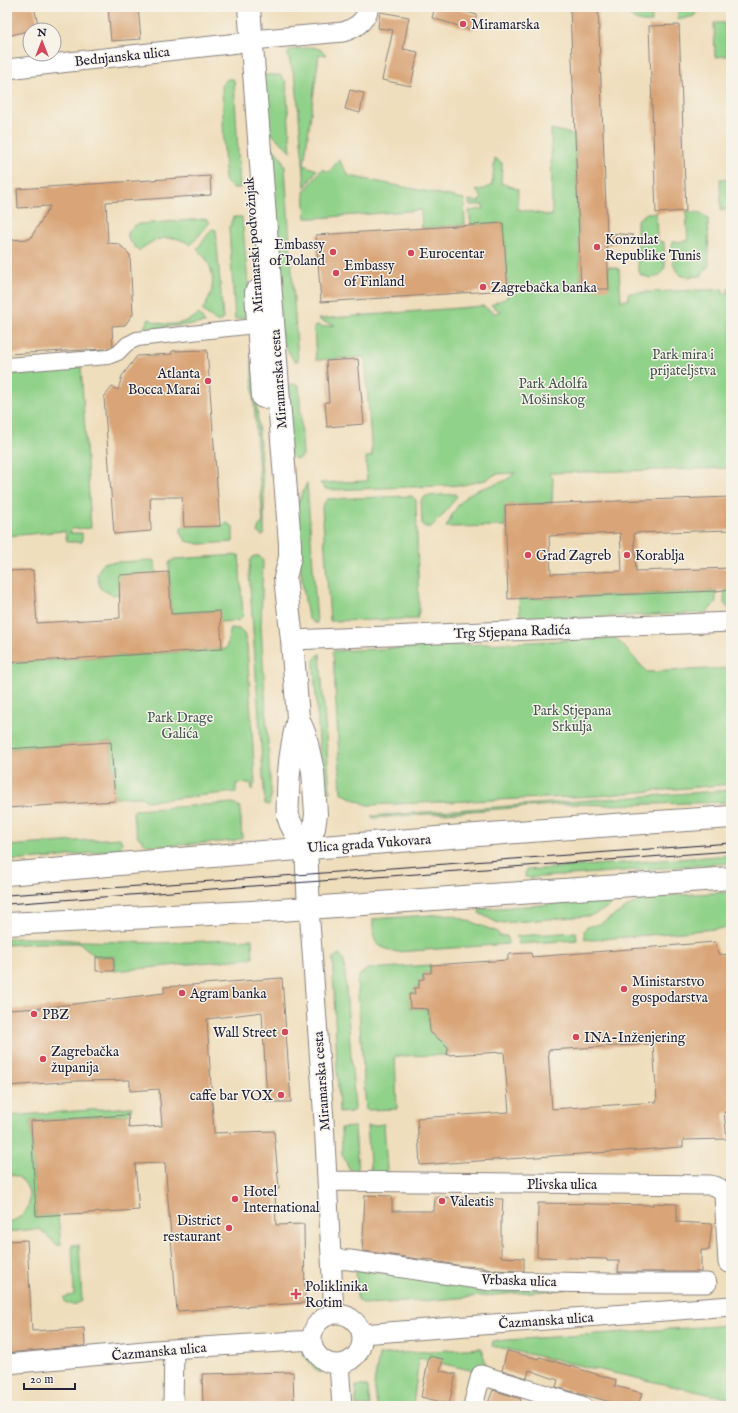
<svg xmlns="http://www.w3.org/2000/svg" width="738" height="1413" font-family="'IM FELL English',serif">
<rect width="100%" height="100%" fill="#f7f3e8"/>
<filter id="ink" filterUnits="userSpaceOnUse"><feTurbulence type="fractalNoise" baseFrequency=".025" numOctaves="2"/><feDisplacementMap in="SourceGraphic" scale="8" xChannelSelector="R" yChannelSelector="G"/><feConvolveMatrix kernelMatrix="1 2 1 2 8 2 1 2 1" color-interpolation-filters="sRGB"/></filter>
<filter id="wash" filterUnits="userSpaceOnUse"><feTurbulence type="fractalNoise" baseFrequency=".012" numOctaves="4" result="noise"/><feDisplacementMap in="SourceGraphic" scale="16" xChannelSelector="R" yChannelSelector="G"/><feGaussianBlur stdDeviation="0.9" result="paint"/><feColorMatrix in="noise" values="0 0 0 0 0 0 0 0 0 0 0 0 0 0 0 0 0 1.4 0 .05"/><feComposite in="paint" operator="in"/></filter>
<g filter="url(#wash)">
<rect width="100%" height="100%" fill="#efdebc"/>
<path fill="#91d28a" stroke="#5a7a62" d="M628 7 651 8 652 22C640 23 629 21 628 7Z
M678 7H699V8L694 16 678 20Z
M714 23H725L727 56 715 57Z
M313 47 322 50 326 55 319 54 304 165 317 170 305 187 296 81C294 74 288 58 288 53L290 50Z
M263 75H280L286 82 291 153C285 144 277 140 271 133 263 124 264 88 263 75Z
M227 79H233L234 80 240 188H232L225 181 222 84Z
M551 129 575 135 581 288H609L608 266 619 269 621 301 628 300V293L723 289V294L728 293V289L731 288V468L549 473 553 478 552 503 505 505V526L446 527C452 514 461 497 475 491 488 485 505 484 515 473L496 474 485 480 463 485 331 490 324 488 320 483 367 481 366 457 372 456 365 357 316 360 314 327 317 325 322 327 335 325 324 322 318 319 483 306 494 313 501 312 491 305 508 297 503 223 471 225 469 211 484 209 483 205H469V200L478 202 482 198 476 190 485 189 492 185 495 158 502 163 501 183 518 189 517 209 552 216Z
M272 147 282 159 285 167 298 361H294L282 340 268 149Z
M339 160 349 176 464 199 465 225 422 228 421 210 316 218H306L304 192 322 169 329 172Z
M720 179H731V210H721Z
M686 211 701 213 708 219 709 265 701 276C697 276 692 277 688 277 670 276 673 254 672 242L688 241Z
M647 213H656L657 241 664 242 665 267 659 276 651 278 641 275 638 269 637 220Z
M233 217H242L250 305 244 318 235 319 229 229Z
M205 219 210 222 191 245C174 233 154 237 139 251L128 239V232L134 226 140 224Z
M212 229 216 230V232L223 319 220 321H216L202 310C215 293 216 274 205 257H204L197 249Z
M199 314 205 323 147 329 144 328V327L149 319C166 328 184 325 199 314Z
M252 343 264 499V535L262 536C255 532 258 526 263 522L252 377Z
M81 366 91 528 71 529 70 533H82V542H67L65 531 7 536V375L20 372Z
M291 384 299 385 303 455 301 458 295 459 290 454 286 391Z
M307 483 317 623H314L308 618 302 581 295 509Z
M455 494 457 496 442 516 431 527H425L422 523 421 500 426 496Z
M412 496 416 500 419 611 417 619 330 621 322 507 327 499Z
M227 523 233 527V542L200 544 186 541 181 533V527L220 526Z
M239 555 243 616 238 621 220 622 219 611 171 614 169 563 174 559Z
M254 556H259L263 561 261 626 271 795 269 805 265 804 249 572 250 561Z
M152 560 155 562 156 573 120 594 112 595 100 588 97 574 103 563Z
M725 589H731V611L724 603Z
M716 591V603L706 613 524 620 520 616 519 599Z
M231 628 239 629 244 634 247 646 255 782 252 790 251 783 236 784V792L147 801 141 797 115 798 111 742 7 749V663L226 649Z
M616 638 647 672 731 668V784L597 796 367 805 341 793 333 651Z
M320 653 330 792 326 794 322 782 314 669V660Z
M731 790V802L608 805 567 804 374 818 371 816Z
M233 803 240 807 242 838 233 841 163 846 147 845 138 837 134 824 133 812 135 810Z
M120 838 122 843 120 849 53 858 7 861V846Z
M731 855V863L530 878 525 877 526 870Z
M731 892V922L726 928 592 940 585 939 584 930 587 927 600 924 644 897Z
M613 900V903C605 909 599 914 588 916L501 923 496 922 479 913V911L483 909Z
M445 914 455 916 498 932 499 936H507L508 944 397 952C373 946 373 942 373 919Z
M576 932 577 940 518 944 517 936Z
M7 938H47L82 941 161 943 252 939 253 958 114 971V957H96L80 943H37L7 945Z
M337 955H340L344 961 355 1109 351 1112 339 1113 333 970V958Z
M431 965V973H424V979L419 980V988H414L415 994H410V1008L428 1009 430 1032 448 1047 447 1055 395 1056 397 1109 366 1110 357 983 359 976 367 969Z
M132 1107 128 1115 31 1121 36 1216 58 1215 61 1245H57L41 1230 36 1229 7 1232V1222C38 1218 36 1176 7 1174V1116Z
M384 1124 387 1170 386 1173 371 1175 367 1126Z
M355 1127 358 1172 350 1170 342 1154 341 1128Z
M72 1245H79L82 1301C76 1305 71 1306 65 1302L64 1297 74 1295Z
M356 1270 567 1289 422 1301 364 1304 357 1299Z
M731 1325V1399L492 1346 493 1341Z
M370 1345 369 1350 361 1362 357 1372H354C355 1359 358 1351 370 1345Z
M481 1348 486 1364 478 1372 419 1358 413 1406H377L374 1384 379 1355 385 1354Z
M302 1349C312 1353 319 1362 322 1373L317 1371 303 1354Z
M356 1386H367L368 1388 370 1406H356Z"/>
<g id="blocks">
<path fill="#d9a578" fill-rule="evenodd" d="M7 7H34L39 28 11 35 9 29H7Z
M108 7H138L141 39 111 41Z
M435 7H450L477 15 472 30 432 18Z
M570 7H598L607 233 633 235V241L607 245 609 289H581Z
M380 12 409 17 403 49 418 52 411 86 382 80 393 30 378 28Z
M679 25 686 211 656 213 649 26Z
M350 90 364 93 360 113 345 109Z
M210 176 211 195 106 202 108 243 119 244 130 255 133 314 125 325 112 326 113 346 106 349 84 350 7 354V240L30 239 50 206 18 208 17 189Z
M503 223 508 290 321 302 316 235Z
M207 350 220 526 184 527 182 497H150L151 531 114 534 104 397 112 387 118 390 122 376 137 356 172 354V351Z
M358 359 364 424 327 427 325 402H329L326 361Z
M731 497V530L634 533 636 571 731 568V589L716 591 508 599 505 505ZM620 533 622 571 551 574 549 536Z
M33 570 37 623 120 618 119 575 169 572 171 614 220 611 222 649 7 663V571Z
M111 742 115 801 7 808V749Z
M715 942 719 954 731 955V1111L724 1112 727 1139 683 1140V1147L420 1165 417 1118 509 1112 504 1052 447 1055 448 1047 430 1032 428 1009 410 1008 409 994H415L414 988H419V980L424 979V973H431V965L508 960V954L531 953 532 957ZM653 1044 657 1102 552 1109 548 1050Z
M96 957H114V971H96Z
M282 978 291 1102H267L262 1012 207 1019 214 1133 274 1131 279 1189H275L276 1225 304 1224 305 1303 177 1311 165 1163 135 1164 139 1210 36 1216 31 1121 128 1115 129 1128 162 1126 159 1089 130 1091V1080L76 1081 7 1086V1010L41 1008 164 993V987Z
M365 1195 392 1196V1211H434L435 1197 503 1199 502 1216H501V1257L524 1258V1271L492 1270 482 1268V1267L462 1266 434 1261V1260L419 1259 363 1251 362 1239H363Z
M538 1203 653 1205V1203L677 1204V1222L712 1224 709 1250H701V1272H618L619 1261H607V1259L537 1257Z
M27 1240 32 1331 84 1328 85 1346 7 1353V1241Z
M507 1351 539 1359 540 1357 616 1380 615 1386 642 1393 638 1406H625L556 1387 558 1380 529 1370 527 1378 502 1370Z
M429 1356 443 1359 440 1371 456 1374 449 1404 421 1397Z
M293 1372 294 1406H203L202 1374Z
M493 1390 521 1399 519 1406H496L488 1403Z"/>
</g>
</g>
<g filter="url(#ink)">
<use href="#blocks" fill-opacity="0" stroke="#88807c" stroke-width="1"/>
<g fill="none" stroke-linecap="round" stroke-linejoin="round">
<g stroke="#88807c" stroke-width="16">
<path id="pedestrian" d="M7 365 108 357 118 353 127 344 137 339 246 327"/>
</g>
<g stroke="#88807c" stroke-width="21">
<path id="minor" d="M252 40 343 32C356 28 366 21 369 7
M7 69 238 43
M292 640 731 622
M309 908 324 1121 334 1314
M327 1181 709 1185C716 1186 720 1187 724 1194L728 1263
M331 1259 350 1260 491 1281 606 1283H707
M312 1339a25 25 0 1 1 50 0a25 25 0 1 1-50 0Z
M362 1334 731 1306
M7 1364 155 1350 312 1340
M339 1364 342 1406
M173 1406 174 1349
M473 1406 481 1375 582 1406"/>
</g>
<g stroke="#88807c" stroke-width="24">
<path id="tertiary" d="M249 7 290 544V557L285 578 292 640 298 718 305 735 313 771 316 814 314 828 306 848 309 908
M256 292 263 397
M298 718C292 743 288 768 288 794 288 801 287 809 288 816 291 828 299 838 306 848"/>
</g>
<g stroke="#88807c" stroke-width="24">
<path id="secondary" d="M7 874C248 852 489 833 731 817
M7 924 252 912 731 878"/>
</g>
<use href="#pedestrian" stroke="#fff" stroke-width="14"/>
<use href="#minor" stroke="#fff" stroke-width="19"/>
<use href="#tertiary" stroke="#fff" stroke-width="22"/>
<use href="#secondary" stroke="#fff" stroke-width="22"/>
<path stroke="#22223b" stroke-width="1" d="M7 895 242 879 731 843
M7 904 731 851"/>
</g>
</g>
<g fill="#d1495b" stroke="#f7f3e8" stroke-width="1.5">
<circle cx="463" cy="24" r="4"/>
<circle cx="597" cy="247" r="4"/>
<circle cx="333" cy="252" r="4"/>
<circle cx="411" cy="253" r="4"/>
<circle cx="336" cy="273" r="4"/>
<circle cx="483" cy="287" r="4"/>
<circle cx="208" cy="381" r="4"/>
<circle cx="528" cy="555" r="4"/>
<circle cx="627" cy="555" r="4"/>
<circle cx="624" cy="989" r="4"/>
<circle cx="182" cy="993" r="4"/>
<circle cx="34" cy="1014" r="4"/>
<circle cx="285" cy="1032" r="4"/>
<circle cx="576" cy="1037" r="4"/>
<circle cx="43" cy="1059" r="4"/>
<circle cx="281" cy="1095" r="4"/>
<circle cx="235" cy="1199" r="4"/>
<circle cx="442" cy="1201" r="4"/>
<circle cx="229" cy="1228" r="4"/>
<path d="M294 1288h4v4h4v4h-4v4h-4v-4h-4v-4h4z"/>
</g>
<g text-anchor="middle" stroke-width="3" stroke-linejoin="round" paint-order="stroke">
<g font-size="14" fill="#22223b" stroke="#f7f3e8" text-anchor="start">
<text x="471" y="29">Miramarska</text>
<text x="605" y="244">Konzulat<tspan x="605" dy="16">Republike Tunis</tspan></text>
<text x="325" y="249" text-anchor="end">Embassy<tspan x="325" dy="16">of Poland</tspan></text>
<text x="419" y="258">Eurocentar</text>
<text x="344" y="270">Embassy<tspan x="344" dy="16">of Finland</tspan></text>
<text x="491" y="292">Zagrebačka banka</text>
<text x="200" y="378" text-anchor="end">Atlanta<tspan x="200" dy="16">Bocca Marai</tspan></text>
<text x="536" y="560">Grad Zagreb</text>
<text x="635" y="560">Korablja</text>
<text x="632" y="986">Ministarstvo<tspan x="632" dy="16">gospodarstva</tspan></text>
<text x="190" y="998">Agram banka</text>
<text x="42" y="1019">PBZ</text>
<text x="277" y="1037" text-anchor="end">Wall Street</text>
<text x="584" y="1042">INA-Inženjering</text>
<text x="51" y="1056">Zagrebačka<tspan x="51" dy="16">županija</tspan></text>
<text x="273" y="1100" text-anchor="end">caffe bar VOX</text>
<text x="243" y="1196">Hotel<tspan x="243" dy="16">International</tspan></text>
<text x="450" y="1206">Valeatis</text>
<text x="221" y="1225" text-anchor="end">District<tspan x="221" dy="16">restaurant</tspan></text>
<text x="305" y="1291">Poliklinika<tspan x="305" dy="16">Rotim</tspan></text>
</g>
<g font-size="14" fill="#22223b" stroke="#f7f3e8">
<text transform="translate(122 56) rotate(-6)" y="5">Bednjanska ulica</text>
<text transform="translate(253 245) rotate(-94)" y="5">Miramarski podvožnjak</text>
<text transform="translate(278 379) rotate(-94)" y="5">Miramarska cesta</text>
<text transform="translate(512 631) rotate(-2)" y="5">Trg Stjepana Radića</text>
<text transform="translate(369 843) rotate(-4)" y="5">Ulica grada Vukovara</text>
<text transform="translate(321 1081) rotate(-94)" y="5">Miramarska cesta</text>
<text x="562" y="1189">Plivska ulica</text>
<text transform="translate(519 1280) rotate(2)" y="5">Vrbaska ulica</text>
<text transform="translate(546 1320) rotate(-4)" y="5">Čazmanska ulica</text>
<text transform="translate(159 1351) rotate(-5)" y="5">Čazmanska ulica</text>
</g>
<g font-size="14" fill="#435753" stroke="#f7f3e8">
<text x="683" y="359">Park mira i<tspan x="683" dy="16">prijateljstva</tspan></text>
<text x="553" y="388">Park Adolfa<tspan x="553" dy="16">Mošinskog</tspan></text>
<text x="572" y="715">Park Stjepana<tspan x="572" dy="16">Srkulja</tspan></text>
<text x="180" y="722">Park Drage<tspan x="180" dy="16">Galića</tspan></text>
</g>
</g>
<rect width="738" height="1413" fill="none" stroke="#f7f3e8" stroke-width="24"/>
<g transform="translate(42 42)"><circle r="19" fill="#f7f3e8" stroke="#a29fa3"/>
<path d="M0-3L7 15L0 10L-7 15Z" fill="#d1495b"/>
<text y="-6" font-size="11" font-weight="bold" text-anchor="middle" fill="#22223b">N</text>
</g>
<path d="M24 1383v6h51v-6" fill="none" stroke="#22223b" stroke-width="2"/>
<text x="30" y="1383" font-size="12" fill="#22223b" stroke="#f7f3e8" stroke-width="3" paint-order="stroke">20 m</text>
</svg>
